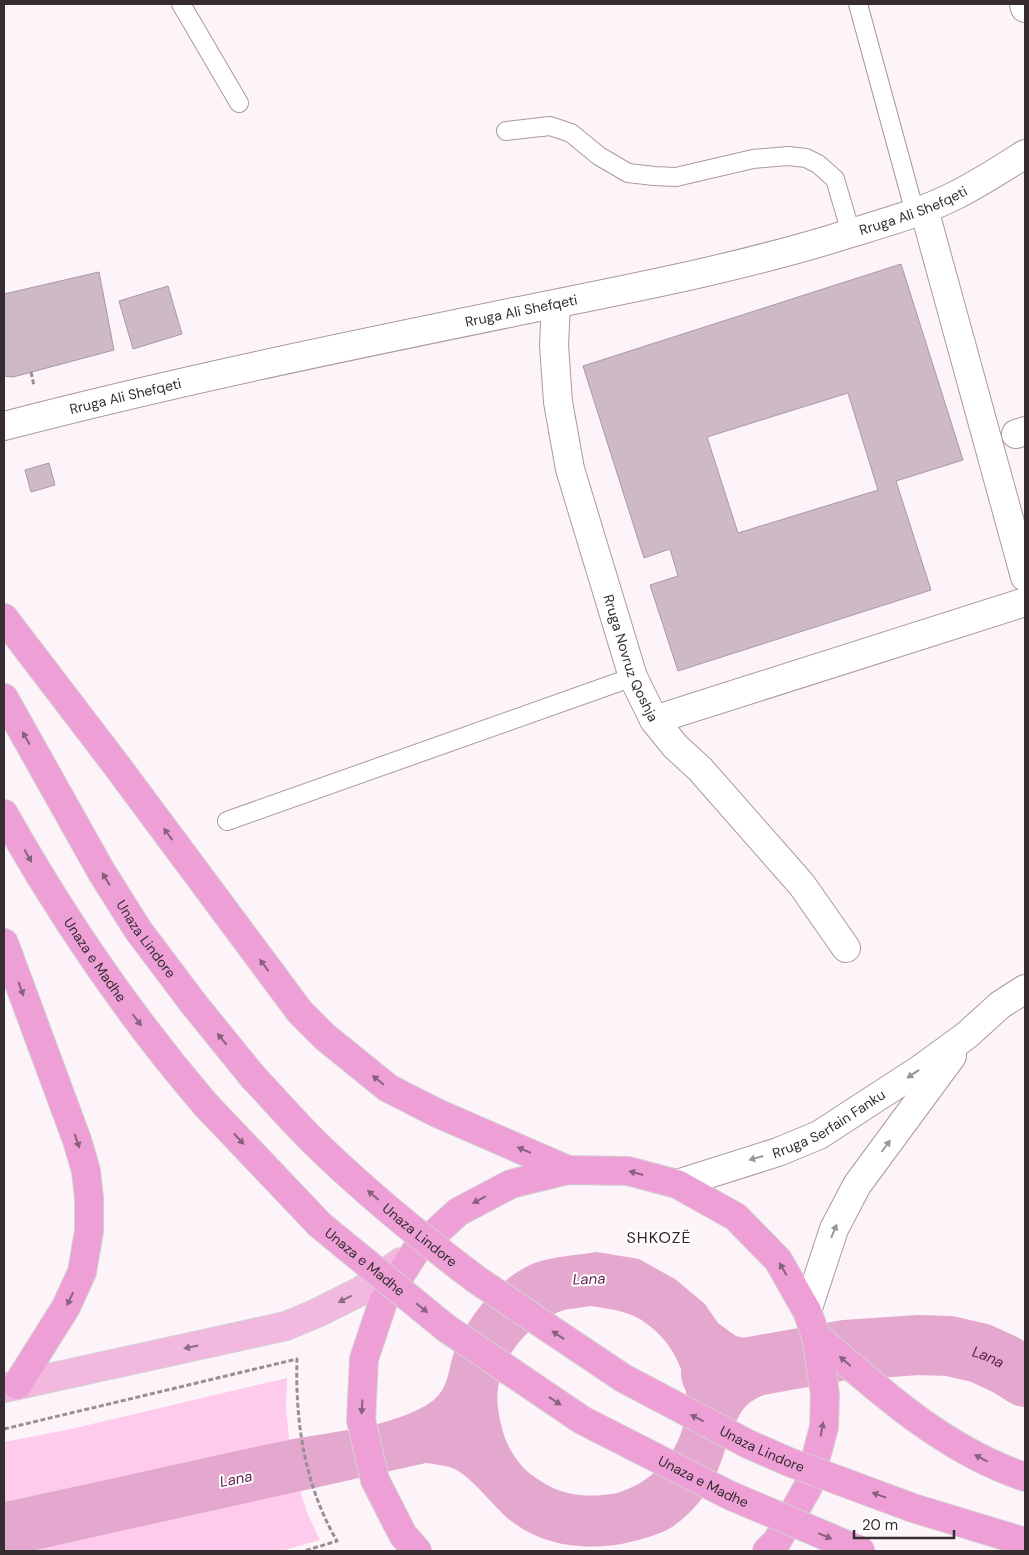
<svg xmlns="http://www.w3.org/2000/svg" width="1029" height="1555" font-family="'DM Sans',sans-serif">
<rect width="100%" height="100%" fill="#fdf4f9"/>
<path fill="#ffcbec" d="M287 1378 286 1407 289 1440 4 1502V1442L71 1429Z
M300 1491 308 1515 320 1540 281 1551H32Z"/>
<path fill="#e4a8cf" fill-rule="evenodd" d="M597 1252 639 1259 675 1279 705 1304 718 1323 736 1336 752 1340 775 1339 786 1388C773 1392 759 1395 748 1404 733 1416 723 1464 712 1483 703 1499 691 1513 675 1525 664 1534 630 1543 615 1545 578 1550 541 1544 511 1521 493 1507 469 1472 449 1467 442 1465 434 1464 426 1463L32 1551H4V1502C99 1482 193 1460 288 1440 329 1432 374 1429 413 1412 456 1394 443 1373 459 1340 474 1309 499 1280 530 1265 547 1257 578 1255 597 1252ZM590 1306C610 1309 631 1311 647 1324 710 1370 695 1468 620 1492 615 1494 608 1494 602 1495 584 1497 563 1494 547 1485 541 1481 534 1477 528 1472 518 1463 508 1448 504 1435 499 1418 495 1400 499 1383 505 1352 532 1322 561 1311 570 1308 581 1308 590 1306Z"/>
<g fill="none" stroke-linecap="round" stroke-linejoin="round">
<path stroke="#e4a8cf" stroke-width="60" id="s1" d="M711 1374 845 1350 919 1345 949 1346 980 1353 1006 1365 1025 1377"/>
</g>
<path fill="#cebac7" stroke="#ab98a4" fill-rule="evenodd" d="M901 264 963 460 896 481 931 590 678 671 650 585 678 576 670 549 644 558 583 366ZM848 393 878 490 738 533 707 437Z
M99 272 114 350 13 377 4 376V294Z
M168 286 182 334 133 349 119 301Z
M49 463 55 485 31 492 25 470Z"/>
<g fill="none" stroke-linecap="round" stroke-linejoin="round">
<g stroke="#ab98a3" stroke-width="20">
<path id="service" d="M181 4 239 103
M858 4 915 213
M506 131 550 126 571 133 599 156 628 173 654 176 676 177 753 159 788 156 806 158 818 164 835 179 851 233
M227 821 633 677"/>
</g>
<g stroke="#ab98a3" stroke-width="30">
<g id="minor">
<path d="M924 209 1025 577"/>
<path id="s2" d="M556 304 554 345 558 402 570 469 633 677 654 720 675 746 700 769 802 885 846 948"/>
<path d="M1016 434 1025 431"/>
<path d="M654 720 1025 602"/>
<path id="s3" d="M677 1184 778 1152 819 1135 919 1070 967 1035 1000 1005 1025 989"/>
<path d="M807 1311 834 1229 857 1185 952 1056"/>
</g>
</g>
<g stroke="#ab98a3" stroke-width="30">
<path id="tertiary" d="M1024 4 1025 8"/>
</g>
<g stroke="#ab98a3" stroke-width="30">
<g id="secondary">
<path id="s4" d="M4 426C173 382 343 347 514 312 627 289 741 268 851 233 887 222 923 212 956 195 980 183 1003 168 1025 154"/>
</g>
</g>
<g stroke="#d3d1d2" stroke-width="30">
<path id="primary" d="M4 1388 286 1326 317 1313 361 1291 401 1262"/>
</g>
<g stroke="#d3d1d2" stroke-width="30">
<g id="trunk">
<path d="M4 618 114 762 300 1012 325 1037 388 1088 437 1113 568 1170"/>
<path id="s5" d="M4 698 101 871 138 930 193 1003 253 1077"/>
<path id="s6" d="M4 814C62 917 128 1014 205 1104"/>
<path d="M4 943 77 1140 86 1171 89 1198V1231L82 1272 66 1307 17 1385"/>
<path d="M816 1336C880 1391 944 1450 1025 1477"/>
<path d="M417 1551 403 1535 375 1480 361 1420 364 1359 383 1302 415 1252 458 1212 511 1184 568 1170 628 1171 677 1184 736 1217 778 1260 807 1311 816 1336 825 1394 824 1427 808 1487 777 1541 767 1551"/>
</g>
</g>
<path stroke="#988f94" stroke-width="3" stroke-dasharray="5 2.5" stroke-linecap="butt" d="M31 372 34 386
M4 1429 297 1359C295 1423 305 1486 337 1541L304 1551"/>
<use href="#service" stroke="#fff" stroke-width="18"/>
<use href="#minor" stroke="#fff" stroke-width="28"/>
<use href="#tertiary" stroke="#fff" stroke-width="28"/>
<use href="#secondary" stroke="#fff" stroke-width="28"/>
<use href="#primary" stroke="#f2b8e0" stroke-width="28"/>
<use href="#trunk" stroke="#eea0d6" stroke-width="28"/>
<g stroke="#d3d1d2" stroke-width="30" stroke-linecap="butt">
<g id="trunk-bridge">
<path id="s7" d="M253 1077C273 1098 292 1120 313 1141 364 1191 420 1237 477 1280L623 1378 748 1444 789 1462 913 1508 1025 1542"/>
<path id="s8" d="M205 1104 320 1225 446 1328 582 1420 729 1495 861 1551"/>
</g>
</g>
<use href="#trunk-bridge" stroke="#eea0d6" stroke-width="28"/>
</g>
<defs><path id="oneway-solid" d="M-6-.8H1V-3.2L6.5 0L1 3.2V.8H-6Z" transform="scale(1.25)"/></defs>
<g fill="#88617c">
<use href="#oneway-solid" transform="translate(26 738) rotate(-119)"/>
<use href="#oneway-solid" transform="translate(168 834) rotate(-126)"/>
<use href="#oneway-solid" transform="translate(28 856) rotate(60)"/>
<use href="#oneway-solid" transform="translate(106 879) rotate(-121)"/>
<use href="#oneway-solid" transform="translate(264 965) rotate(-126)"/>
<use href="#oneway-solid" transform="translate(21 989) rotate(70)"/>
<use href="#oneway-solid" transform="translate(137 1020) rotate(53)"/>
<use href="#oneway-solid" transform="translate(222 1039) rotate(-129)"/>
<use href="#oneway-solid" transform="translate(378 1080) rotate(-141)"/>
<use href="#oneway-solid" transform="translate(239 1139) rotate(47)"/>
<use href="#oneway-solid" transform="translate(77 1141) rotate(71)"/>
<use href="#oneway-solid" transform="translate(524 1150) rotate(-157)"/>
<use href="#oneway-solid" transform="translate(636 1173) rotate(-165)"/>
<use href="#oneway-solid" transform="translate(373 1195) rotate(-139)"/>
<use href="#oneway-solid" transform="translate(479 1200) rotate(152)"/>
<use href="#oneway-solid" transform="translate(783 1269) rotate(-120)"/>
<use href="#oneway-solid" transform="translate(70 1299) rotate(115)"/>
<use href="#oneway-solid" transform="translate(422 1308) rotate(39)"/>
<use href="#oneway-solid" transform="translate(558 1335) rotate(-146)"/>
<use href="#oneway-solid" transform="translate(845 1361) rotate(-139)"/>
<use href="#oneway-solid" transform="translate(555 1401) rotate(34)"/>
<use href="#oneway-solid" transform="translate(362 1407) rotate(93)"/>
<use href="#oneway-solid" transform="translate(697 1418) rotate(-153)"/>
<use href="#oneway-solid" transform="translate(822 1429) rotate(-80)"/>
<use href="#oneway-solid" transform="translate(981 1458) rotate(-152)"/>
<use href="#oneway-solid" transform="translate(879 1495) rotate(-160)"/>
<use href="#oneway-solid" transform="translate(825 1536) rotate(23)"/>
</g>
<g fill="#9a9698">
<use href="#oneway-solid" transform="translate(913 1074) rotate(146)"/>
<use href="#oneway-solid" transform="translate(886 1146) rotate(-53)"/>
<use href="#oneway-solid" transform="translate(756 1158) rotate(164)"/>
<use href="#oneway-solid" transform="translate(834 1231) rotate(-68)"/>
</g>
<g fill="#8a6c80">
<use href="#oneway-solid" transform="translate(345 1299) rotate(153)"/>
<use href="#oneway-solid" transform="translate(191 1347) rotate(168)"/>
</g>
<g text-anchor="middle" stroke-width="4" stroke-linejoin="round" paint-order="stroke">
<g font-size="14" fill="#352d32" stroke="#fff">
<text dy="5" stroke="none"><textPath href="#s4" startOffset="935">Rruga Ali Shefqeti</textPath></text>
<text dy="5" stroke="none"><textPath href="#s4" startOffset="530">Rruga Ali Shefqeti</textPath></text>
<text dy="5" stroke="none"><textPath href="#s4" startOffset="125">Rruga Ali Shefqeti</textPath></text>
<text dy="5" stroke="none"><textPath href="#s2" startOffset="365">Rruga Novruz Qoshja</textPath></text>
<text dy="5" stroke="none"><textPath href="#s5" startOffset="280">Unaza Lindore</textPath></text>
<text dy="5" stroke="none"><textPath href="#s6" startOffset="172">Unaza e Madhe</textPath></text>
<text dy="5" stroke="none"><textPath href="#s3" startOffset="164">Rruga Serfain Fanku</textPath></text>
<text dy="5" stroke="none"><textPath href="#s7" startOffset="230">Unaza Lindore</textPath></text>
<text dy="5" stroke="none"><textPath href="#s8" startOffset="225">Unaza e Madhe</textPath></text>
<text dy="5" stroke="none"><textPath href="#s7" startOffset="635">Unaza Lindore</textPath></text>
<text dy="5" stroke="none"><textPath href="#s8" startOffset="630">Unaza e Madhe</textPath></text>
</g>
<g font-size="15" font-style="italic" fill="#601c4e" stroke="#fff">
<text transform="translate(589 1279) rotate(-2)" y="5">Lana</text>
<text dy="5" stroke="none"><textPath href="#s1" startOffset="281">Lana</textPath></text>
<text transform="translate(236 1479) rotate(-11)" y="5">Lana</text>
</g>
<g font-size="16" letter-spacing="1" fill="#33242e" stroke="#fff">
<text x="659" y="1243">SHKOZË</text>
</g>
</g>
<rect width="1029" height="1555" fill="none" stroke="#352d32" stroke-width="10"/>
<path d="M854 1530v8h100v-8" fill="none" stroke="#352d32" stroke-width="2.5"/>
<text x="862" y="1530" font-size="15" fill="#352d32" stroke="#ffffff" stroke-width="4" paint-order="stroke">20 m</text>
</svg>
